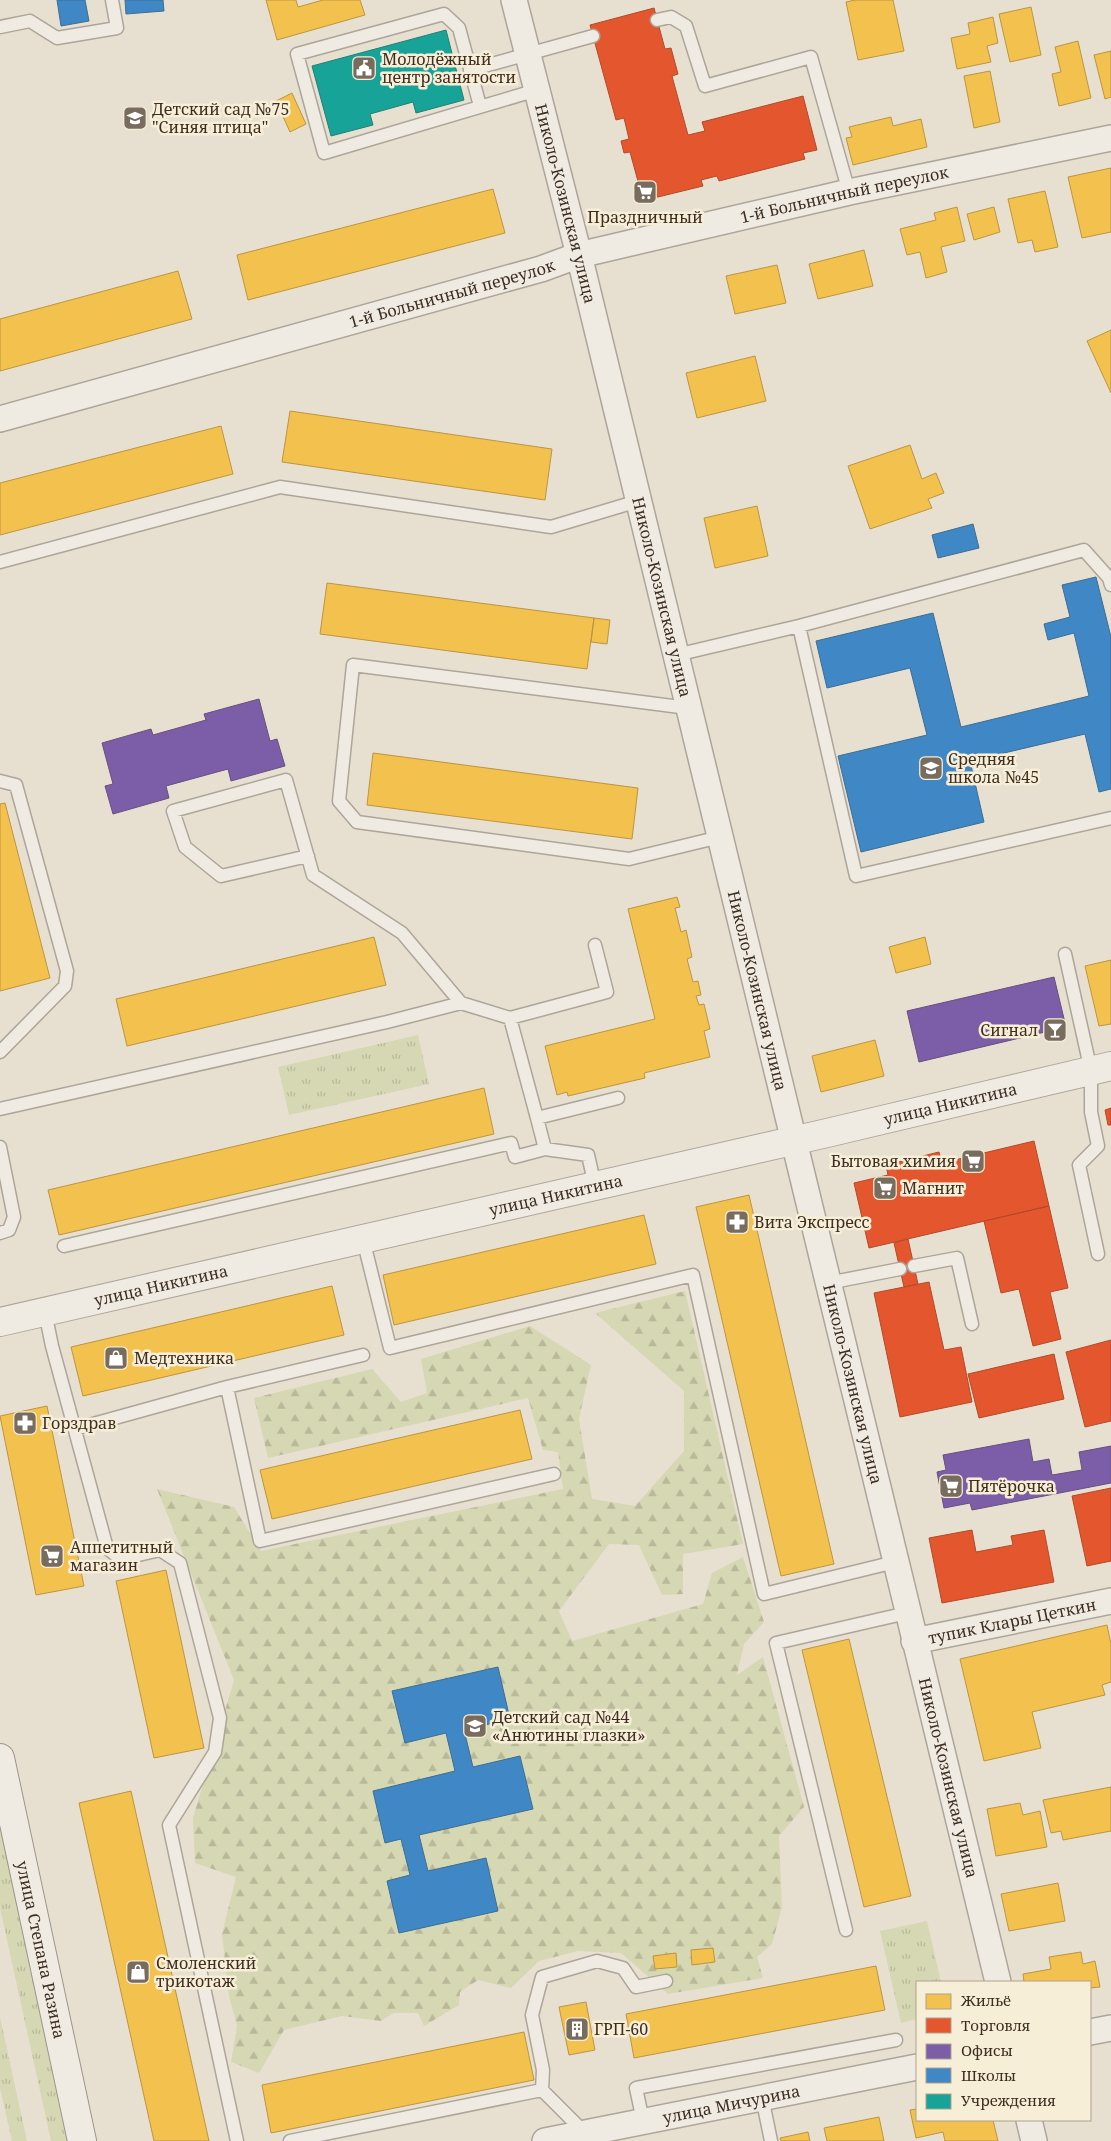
<svg xmlns="http://www.w3.org/2000/svg" width="1111" height="2141" font-family="'Noto Serif',serif">
<defs>
<pattern id="grass-tufts" width="24" height="20" patternUnits="userSpaceOnUse" patternTransform="scale(1.25)"><rect width="24" height="20" fill="#d6d7b3"/><path d="M3 7l-1-3M5 7V3M7 7l1-3M15 17l-1-3M17 17v-4M19 17l1-3" fill="none" stroke="#b9b99a"/></pattern>
<pattern id="forest-firs" width="22" height="20" patternUnits="userSpaceOnUse" patternTransform="scale(1.25)"><rect width="22" height="20" fill="#d6d7b3"/><path d="M5 1l3.5 6h-7zM16 11l3.5 6h-7z" fill="#b9b99a"/></pattern>
</defs>
<rect width="100%" height="100%" fill="#e7e0d1"/>
<path fill="url(#grass-tufts)" d="M418 1035 429 1084 289 1115 278 1067Z
M0 1825 67 2141H51L0 1908Z
M927 1921 941 1982H917V2019L901 2023 880 1931Z
M0 2017 27 2141H12L0 2088Z"/>
<path fill="url(#forest-firs)" d="M685 1291 743 1544 683 1554V1594L662 1595 639 1545 609 1544 559 1611 572 1641 703 1604 712 1573 743 1557 764 1622 744 1644 737 1675 763 1657 804 1807 779 1836 782 1907 772 1944 757 1957 763 1978 668 1994 621 1953 578 1951 539 1961 511 1988 478 1980 460 1992 459 2005 424 2026 418 2013H393L381 2021 342 2016 284 2030 259 2073 231 2062 237 2026 229 1996 222 1934 236 1877 195 1863 193 1818 234 1680 157 1489 234 1507 261 1551 563 1489 558 1452 543 1450 528 1398 268 1458 254 1398 372 1369 401 1402 427 1393 421 1359 530 1326 591 1365 579 1419 592 1499 635 1506 684 1451V1391L595 1313Z"/>
<path fill="#f2c14e" stroke="#bc9540" d="M266 0H296L298 7 323 0H360L365 15 277 40Z
M855 0H893L904 51 858 60 846 2Z
M1031 7 1041 55 1010 62 999 14Z
M993 17 998 43 987 46 991 62 957 69 951 38 970 34 968 23Z
M1078 41 1091 98 1059 106 1052 74 1061 72 1055 47Z
M1111 51V97L1105 99 1094 55Z
M990 71 1000 122 974 128 964 76Z
M292 93 306 124 290 132 276 101Z
M891 117 893 126 921 119 927 147 853 165 846 138 852 137 849 127Z
M1111 168V232L1082 238 1068 177Z
M493 189 505 233 248 300 237 255Z
M1045 191 1058 247 1035 252 1032 240 1018 243 1008 199Z
M957 207 965 241 941 247 947 272 926 278 920 252 907 255 900 229 936 220 934 213Z
M994 207 1000 232 974 240 967 214Z
M864 250 873 286 818 299 809 264Z
M777 265 786 303 735 314 726 276Z
M178 271 192 319 0 371V319Z
M1111 330V393L1087 341Z
M755 356 766 401 697 418 686 373Z
M290 411 552 449 545 500 282 462Z
M221 426 233 474 0 535V483Z
M910 445 922 479 936 473 944 493 928 499 932 508 870 529 848 466Z
M757 506 768 556 715 568 704 518Z
M327 583 594 618 587 669 320 634Z
M594 618 610 620 607 644 591 642Z
M373 753 638 788 632 839 367 805Z
M5 803 50 978 0 991V804Z
M677 897 680 907 675 908 681 932 686 930 692 957 687 959 693 982 698 981 701 995 696 996 699 1005 704 1004 710 1029 704 1031 710 1057 644 1073 645 1078 568 1096 567 1092 557 1095 545 1046 655 1019 628 909Z
M374 937 386 985 127 1046 116 999Z
M925 937 931 964 896 973 889 947Z
M1111 960V1024L1099 1026 1085 966Z
M875 1040 884 1076 821 1092 812 1056Z
M484 1088 494 1134 59 1235 48 1190Z
M749 1195 834 1564 781 1576 696 1207Z
M644 1215 656 1264 394 1325 383 1275Z
M332 1286 344 1335 83 1396 71 1347Z
M47 1406 84 1586 36 1595 0 1416Z
M520 1410 532 1459 272 1519 260 1470Z
M166 1570 204 1748 154 1758 116 1581Z
M1107 1625 1111 1644V1682L1102 1685 1105 1695 1032 1712 1041 1748 984 1761 960 1659Z
M849 1639 911 1896 864 1907 802 1650Z
M1111 1787V1831L1063 1840 1061 1831 1051 1833 1043 1800Z
M131 1791 209 2141H154L79 1803Z
M1020 1803 1023 1815 1040 1811 1047 1847 996 1856 987 1809Z
M1058 1883 1065 1921 1009 1931 1001 1894Z
M713 1948 715 1962 692 1965 691 1950Z
M1081 1952 1083 1964 1095 1961 1100 1987 1090 1988V1982H1024L1023 1974 1051 1969 1049 1957Z
M676 1953 677 1967 655 1969 653 1956Z
M876 1966 885 2010 634 2058 626 2014Z
M586 2002 595 2050 569 2055 559 2007Z
M524 2032 534 2080 271 2133 262 2085Z
M917 2109V2120H993L998 2141H945L943 2132 916 2138 910 2110Z
M879 2117 884 2141H827L824 2128Z
M808 2132 810 2141H781L780 2138Z"/>
<path fill="#e4572e" stroke="#b24b2a" d="M654 8 665 49 671 48 678 74 672 76 688 135 705 131 702 122 803 96 817 150 803 153 805 159 719 181 717 176 701 180 703 186 658 197 642 196 630 152 624 153 621 141 629 139 624 118 616 120 590 25Z
M1111 1108V1125H1108L1105 1110Z
M1034 1141 1049 1206 869 1248 854 1183 888 1175 886 1165 939 1152 942 1163Z
M1049 1206 1068 1288 1050 1292 1061 1339 1033 1346 1019 1289 1001 1293 984 1221Z
M908 1239 918 1284 904 1287 894 1243Z
M929 1282 944 1350 961 1347 972 1402 900 1417 874 1293Z
M1111 1340V1421L1085 1427 1066 1352Z
M1054 1354 1064 1399 979 1418 968 1374Z
M1111 1488V1561L1087 1566 1072 1496Z
M972 1530 976 1552 1013 1545 1011 1536 1044 1530 1054 1582 942 1603 929 1538Z"/>
<path fill="#7b5ea7" stroke="#68507e" d="M259 699 270 741 277 739 285 766 231 781 228 769 166 786 169 798 113 814 105 786 113 784 102 743 151 729 153 735 206 720 204 714Z
M1054 977 1066 1027 919 1062 907 1011Z
M1029 1439 1033 1462 1049 1459 1052 1475 1082 1470 1079 1452 1111 1446V1483L972 1510 970 1503 944 1508 937 1472 946 1470 943 1455Z"/>
<path fill="#3f88c5" stroke="#3e6d94" d="M57 0H85L89 21 61 26Z
M125 0H163L164 11 126 14Z
M973 524 979 548 938 558 932 535Z
M1096 577 1111 637V789L1099 792 1085 734 970 761 984 822 861 852 838 756 927 735 910 668 827 688 816 641 933 613 961 727 1089 696 1074 633 1048 640 1044 624 1070 617 1062 585Z
M498 1667 510 1719 464 1730 473 1767 520 1756 533 1809 419 1835 428 1871 486 1858 498 1911 399 1933 387 1881 410 1875 401 1839 385 1843 373 1791 455 1771 446 1733 405 1743 392 1691Z"/>
<path fill="#17a398" stroke="#228074" d="M446 30 464 100 416 113 413 102 370 114 373 125 331 136 312 66Z"/>
<g fill="none" stroke-linecap="round" stroke-linejoin="round">
<g stroke="#ada599" stroke-width="15">
<path id="service" d="M657 20 671 17 686 26 705 86 811 57 849 192
M0 27 30 21 57 38 117 28 112 0
M470 70 593 36
M480 106 459 28 444 14 297 54 324 153 537 90
M0 562 280 487 551 527 638 501
M799 626 856 876 1111 818
M676 655 799 626 1084 550 1109 578 1111 585
M688 708 353 665 339 801 357 822 629 859 720 837
M0 781 16 785 67 971 65 986 0 1052
M308 856 221 876 185 847 173 811 286 780 313 875 402 933 461 1003
M595 945 607 992 510 1018 537 1118 618 1098
M1065 954 1091 1071V1112L1098 1146 1079 1165 1098 1254
M0 1109 387 1022 461 1003 510 1018
M0 1147 14 1217 9 1230 0 1233
M545 1149 588 1155 595 1186
M363 1239 390 1348 693 1275 764 1594 895 1562
M64 1246 511 1143 515 1157 545 1149 537 1118
M914 1266 957 1258 972 1324
M828 1283 900 1269
M45 1312 52 1346 107 1548 121 1559 160 1550 180 1563 220 1718 215 1752 169 1825 237 2141
M227 1387 260 1541 554 1474
M75 1429 227 1387 363 1355
M846 1930 776 1643 907 1613
M542 2090 543 2070 532 2015 542 1977 597 1961 623 1968 636 1987 666 1981
M762 2097 771 2141
M643 2121 636 2088 896 2040
M290 2141 542 2090 585 2133"/>
</g>
<g stroke="#ada599" stroke-width="28">
<g id="minor">
<path id="s1" d="M514 0 579 255 998 1982"/>
<path id="s2" d="M0 419 541 269 579 255 849 192 1111 138"/>
<path id="s3" d="M914 1641 1111 1601"/>
<path d="M1090 2032 1111 2028"/>
<path d="M1029 2120 1034 2141"/>
<path id="s4" d="M545 2141 917 2067"/>
</g>
</g>
<g stroke="#ada599" stroke-width="30">
<g id="tertiary">
<path id="s5" d="M0 1322 827 1133 1111 1066"/>
</g>
</g>
<g stroke="#9c958a" stroke-width="30">
<g id="secondary">
<path id="s6" d="M0 1758 82 2141"/>
</g>
</g>
<use href="#service" stroke="#efebe3" stroke-width="12"/>
<use href="#minor" stroke="#efebe3" stroke-width="25"/>
<use href="#tertiary" stroke="#efebe3" stroke-width="28"/>
<use href="#secondary" stroke="#efebe3" stroke-width="28"/>
</g>
<defs>
<g id="civic-square" transform="scale(1.25)"><rect x="-9" y="-9" width="18" height="18" rx="4" fill="#786c5e" stroke="#f7eed8"/><path d="M-.6-6.5H3V-4.5H.6V-3L4-1V1h2V6H-6V1h2V-1L-.6-3ZM-1.2 2.5V6h2.4V2.5Z" fill="#fff"/></g>
<g id="school-square" transform="scale(1.25)"><rect x="-9" y="-9" width="18" height="18" rx="4" fill="#786c5e" stroke="#f7eed8"/><path d="M0-5L7-2L0 1L-7-2ZM-4 1L0 2.5L4 1V4Q0 6-4 4Z" fill="#fff"/></g>
<g id="supermarket-square" transform="scale(1.25)"><rect x="-9" y="-9" width="18" height="18" rx="4" fill="#786c5e" stroke="#f7eed8"/><path d="M-6-5.5h2.5l.6 2H6L4.5 2H-2.5L-4.4-4H-6ZM-1.5 3.2a1.3 1.3 0 1 0 .1 0ZM3 3.2a1.3 1.3 0 1 0 .1 0Z" fill="#fff"/></g>
<g id="bar-square" transform="scale(1.25)"><rect x="-9" y="-9" width="18" height="18" rx="4" fill="#786c5e" stroke="#f7eed8"/><path d="M-6-5H6L.8 .8V4.5H3.5V6h-7V4.5H-.8V.8Z" fill="#fff"/></g>
<g id="pharmacy-square" transform="scale(1.25)"><rect x="-9" y="-9" width="18" height="18" rx="4" fill="#786c5e" stroke="#f7eed8"/><path d="M-2-6h4v4h4v4h-4v4h-4v-4h-4v-4h4Z" fill="#fff"/></g>
<g id="shop-square" transform="scale(1.25)"><rect x="-9" y="-9" width="18" height="18" rx="4" fill="#786c5e" stroke="#f7eed8"/><path d="M-5-2.5h2.3a2.7 3.5 0 0 1 5.4 0H5L5.5 6h-11ZM-1.5-2.5h3a1.5 2.3 0 0 0-3 0Z" fill="#fff"/></g>
<g id="building-square" transform="scale(1.25)"><rect x="-9" y="-9" width="18" height="18" rx="4" fill="#786c5e" stroke="#f7eed8"/><path d="M-4-6H4V6H1V3H-1V6H-4ZM-2.5-4.3h1.7v1.8h-1.7ZM.8-4.3h1.7v1.8H.8ZM-2.5-1h1.7V.8h-1.7ZM.8-1h1.7V.8H.8Z" fill="#fff"/></g>
</defs>
<g fill-rule="evenodd">
<use href="#civic-square" x="364" y="68"/>
<use href="#school-square" x="135" y="118"/>
<use href="#supermarket-square" x="645" y="192"/>
<use href="#school-square" x="931" y="768"/>
<use href="#bar-square" x="1055" y="1030"/>
<use href="#supermarket-square" x="973" y="1161"/>
<use href="#supermarket-square" x="885" y="1188"/>
<use href="#pharmacy-square" x="737" y="1222"/>
<use href="#shop-square" x="116" y="1358"/>
<use href="#pharmacy-square" x="25" y="1423"/>
<use href="#supermarket-square" x="951" y="1486"/>
<use href="#supermarket-square" x="52" y="1556"/>
<use href="#school-square" x="475" y="1726"/>
<use href="#shop-square" x="138" y="1972"/>
<use href="#building-square" x="577" y="2029"/>
</g>
<g text-anchor="middle" stroke-width="5" stroke-linejoin="round" paint-order="stroke">
<g font-size="16" fill="#3d2e20" stroke="#f7eed8" text-anchor="start">
<text x="382" y="65">Молодёжный<tspan x="382" dy="18">центр занятости</tspan></text>
<text x="152" y="115">Детский сад №75<tspan x="152" dy="18">"Синяя птица"</tspan></text>
<text x="645" y="223" text-anchor="middle">Праздничный</text>
<text x="948" y="765">Средняя<tspan x="948" dy="18">школа №45</tspan></text>
<text x="1038" y="1036" text-anchor="end">Сигнал</text>
<text x="956" y="1167" text-anchor="end">Бытовая химия</text>
<text x="902" y="1194">Магнит</text>
<text x="754" y="1228">Вита Экспресс</text>
<text x="134" y="1364">Медтехника</text>
<text x="42" y="1429">Горздрав</text>
<text x="968" y="1492">Пятёрочка</text>
<text x="70" y="1553">Аппетитный<tspan x="70" dy="18">магазин</tspan></text>
<text x="492" y="1723">Детский сад №44<tspan x="492" dy="18">«Анютины глазки»</tspan></text>
<text x="156" y="1969">Смоленский<tspan x="156" dy="18">трикотаж</tspan></text>
<text x="594" y="2035">ГРП-60</text>
</g>
<g font-size="16" fill="#3d2e20" stroke="#f7eed8">
<text dy="6" stroke="none"><textPath href="#s2" startOffset="874">1-й Больничный переулок</textPath></text>
<text dy="6" stroke="none"><textPath href="#s1" startOffset="210">Николо-Козинская улица</textPath></text>
<text dy="6" stroke="none"><textPath href="#s2" startOffset="469">1-й Больничный переулок</textPath></text>
<text dy="6" stroke="none"><textPath href="#s1" startOffset="615">Николо-Козинская улица</textPath></text>
<text dy="6" stroke="none"><textPath href="#s1" startOffset="1020">Николо-Козинская улица</textPath></text>
<text dy="6" stroke="none"><textPath href="#s5" startOffset="975">улица Никитина</textPath></text>
<text dy="6" stroke="none"><textPath href="#s5" startOffset="570">улица Никитина</textPath></text>
<text dy="6" stroke="none"><textPath href="#s5" startOffset="165">улица Никитина</textPath></text>
<text dy="6" stroke="none"><textPath href="#s1" startOffset="1425">Николо-Козинская улица</textPath></text>
<text dy="6" stroke="none"><textPath href="#s3" startOffset="100">тупик Клары Цеткин</textPath></text>
<text dy="6" stroke="none"><textPath href="#s1" startOffset="1830">Николо-Козинская улица</textPath></text>
<text dy="6" stroke="none"><textPath href="#s6" startOffset="196">улица Степана Разина</textPath></text>
<text dy="6" stroke="none"><textPath href="#s4" startOffset="190">улица Мичурина</textPath></text>
</g>
</g>
<rect x="916" y="1981" width="175" height="140" fill="#f7eed8" stroke="#ada18e"/>
<rect x="926" y="1994" width="25" height="15" fill="#f2c14e" stroke="#ada18e"/>
<text x="961" y="2006" font-size="15" fill="#3d2e20">Жильё</text>
<rect x="926" y="2018" width="25" height="15" fill="#e4572e" stroke="#ada18e"/>
<text x="961" y="2031" font-size="15" fill="#3d2e20">Торговля</text>
<rect x="926" y="2044" width="25" height="15" fill="#7b5ea7" stroke="#ada18e"/>
<text x="961" y="2056" font-size="15" fill="#3d2e20">Офисы</text>
<rect x="926" y="2068" width="25" height="15" fill="#3f88c5" stroke="#ada18e"/>
<text x="961" y="2081" font-size="15" fill="#3d2e20">Школы</text>
<rect x="926" y="2094" width="25" height="15" fill="#17a398" stroke="#ada18e"/>
<text x="961" y="2106" font-size="15" fill="#3d2e20">Учреждения</text>
</svg>
